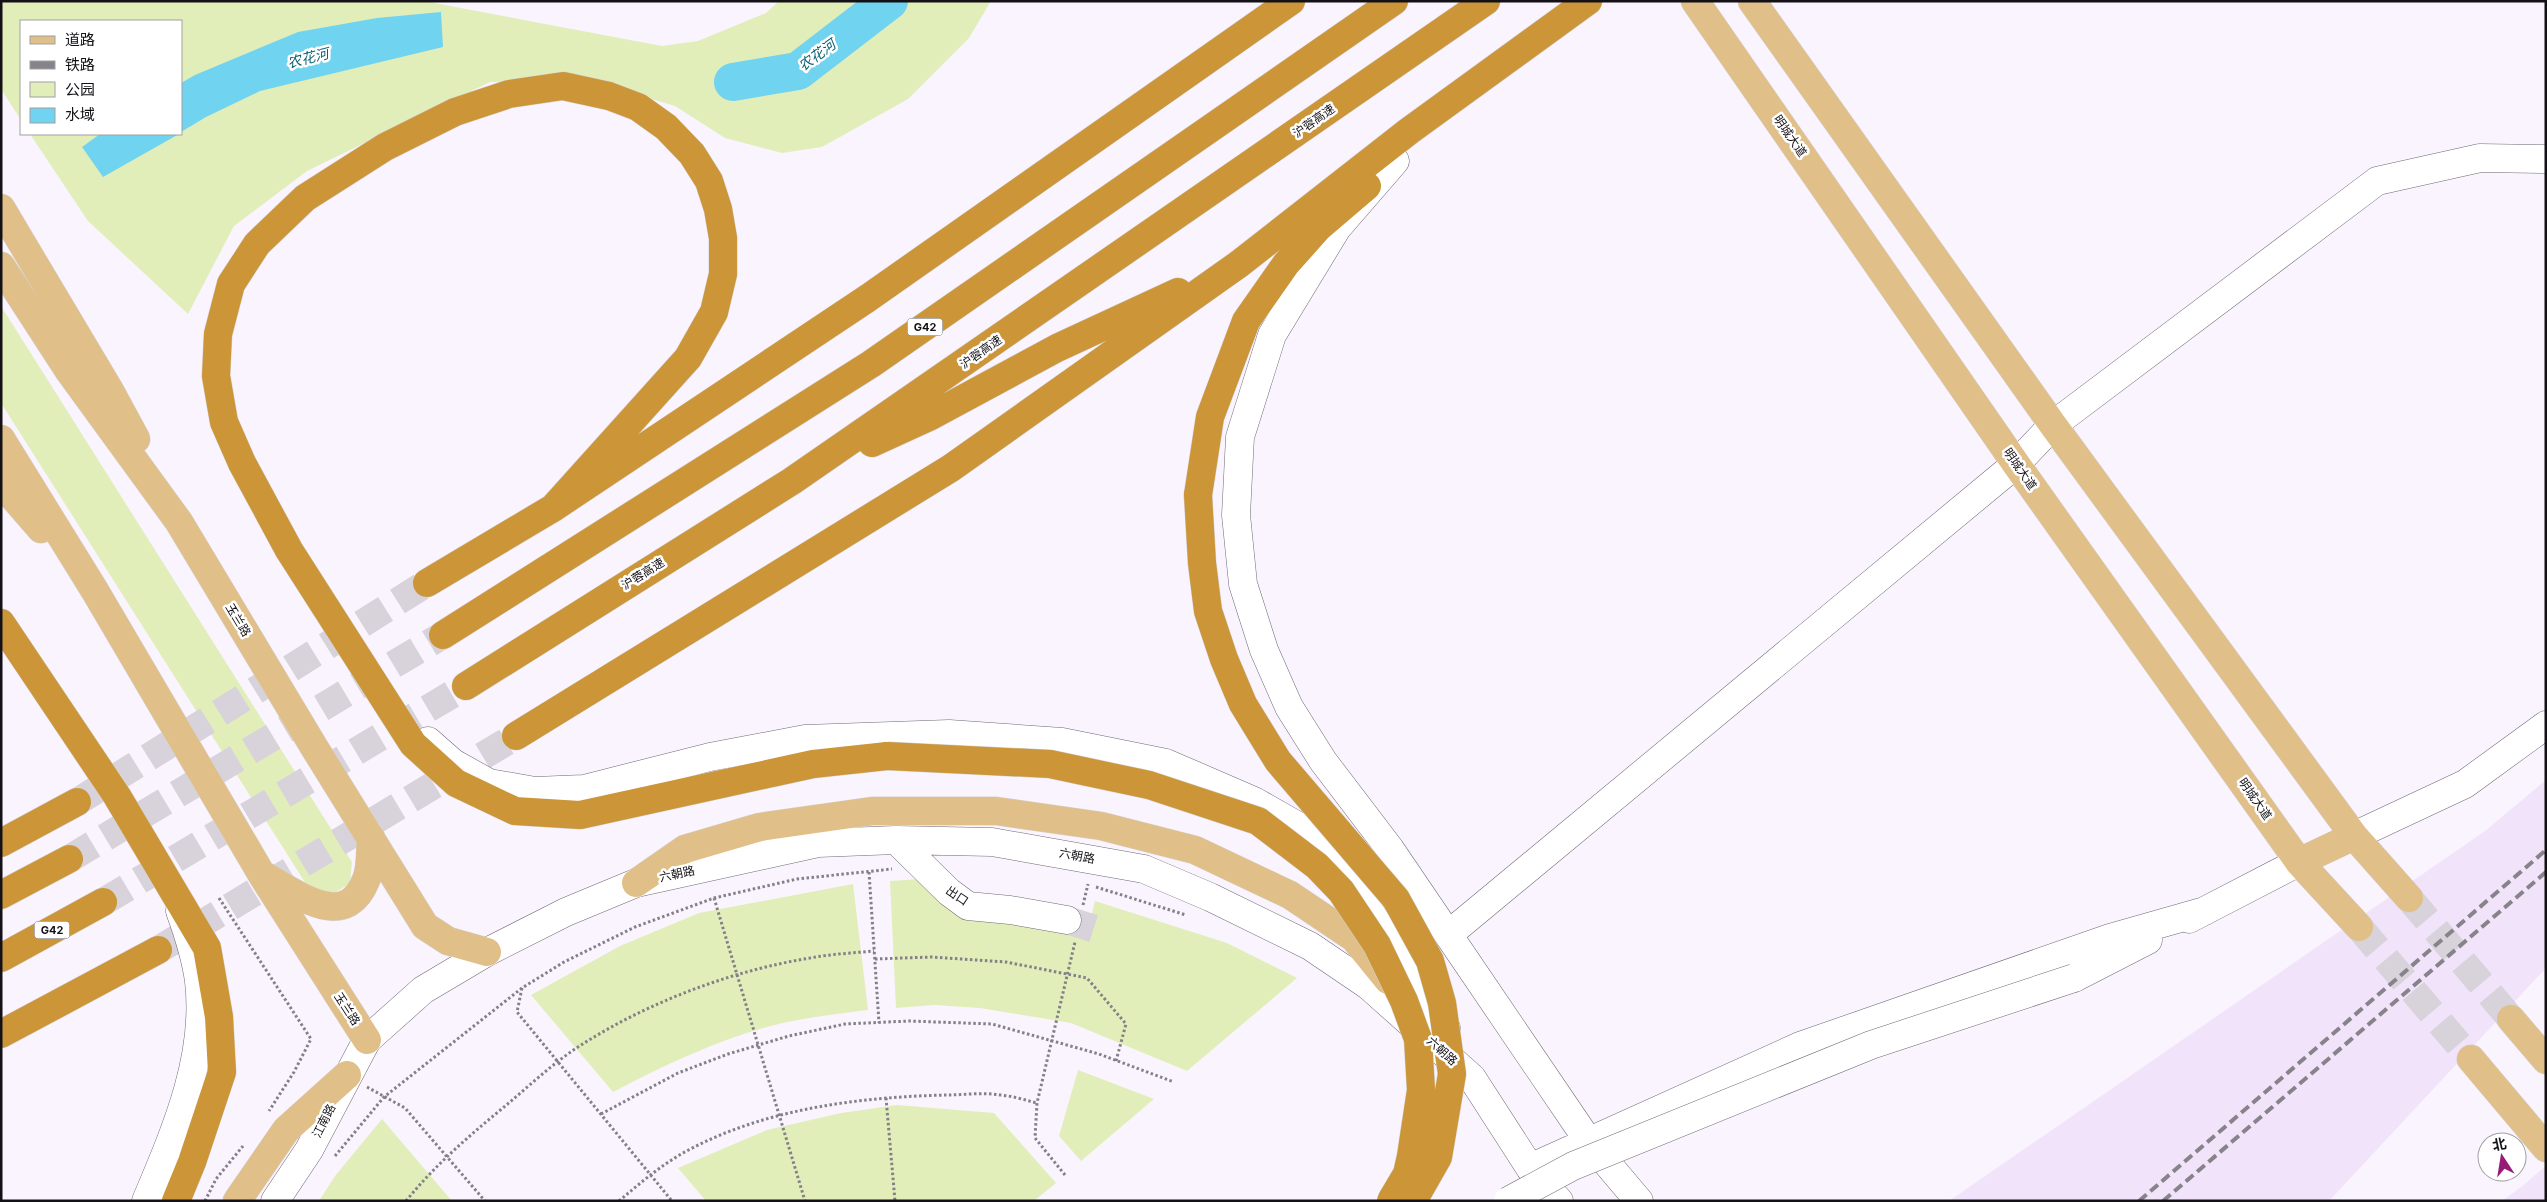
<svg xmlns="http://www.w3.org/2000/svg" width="2547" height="1202" font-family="Inter,'Noto Sans SC',sans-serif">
<rect width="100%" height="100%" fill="#faf4fe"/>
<path fill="#f1e4fa" d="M2546 780V968L2329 1201H1949L2485 831Z
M2546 1166V1201H2502L2521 1187Z"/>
<path fill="#e2eeba" d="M1 1H424L662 46 698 41 766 13 779 1H991L969 38 908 99 822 147 782 153 725 138 675 106 590 81 490 82 307 171 234 226 188 314 88 221 30 134H181V21H21V120L1 89Z
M1 306 352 862 350 883C332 896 322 898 306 884L1 403Z
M920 879 954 914 1057 928 1086 938 1095 901 1227 943 1297 978 1187 1071 1071 1023 980 1008 934 1005 896 1008 890 881Z
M853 884 868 1010C835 1014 800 1018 767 1027 713 1042 663 1066 613 1092L531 995 620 946 699 913Z
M1078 1070 1154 1099 1081 1161 1059 1136Z
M897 1105 994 1113 1056 1183 1034 1201H706L678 1168 767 1130 841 1113Z
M382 1119 452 1201H319L335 1176Z"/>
<path fill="#70d3ef" d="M441 12 443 47 260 91 206 117 181 132V83L195 75 298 32 377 18Z
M100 134H179L103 177 82 147Z"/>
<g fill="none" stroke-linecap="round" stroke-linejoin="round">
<path stroke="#70d3ef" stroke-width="38" d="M733 82 798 71 889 1"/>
<path stroke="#d8d2db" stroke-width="28" stroke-dasharray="28 14" stroke-linecap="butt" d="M1067 920 1095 929"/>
<path stroke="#d8d2db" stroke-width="28" stroke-dasharray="28 14" stroke-linecap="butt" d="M2409 898 2511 1019
M2359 927 2471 1059"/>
<path stroke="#d8d2db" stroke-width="28" stroke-dasharray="28 14" stroke-linecap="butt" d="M77 802 427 583
M69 859 443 635
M103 902 466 686
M158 950 516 736"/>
<g stroke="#716976" stroke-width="29">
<path id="minor" d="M1395 161 1337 228 1272 335 1240 437 1236 515 1243 584 1264 650 1289 707 1323 761 1390 849 1589 1142 1639 1201
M428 741 453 763 489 783 535 791 584 789 710 757 805 739 949 734 1062 742 1166 763 1254 801 1312 834 1335 858 1446 1028
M2354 836 2465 784 2546 725
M896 840 949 892 968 906 1010 910 1067 920
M2189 919 2299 862
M1449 934 2016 464 2053 425 2377 181 2480 158 2546 159
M2074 978 2148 940
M1530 1168 1800 1046 2110 938 2205 911
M146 1201C175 1132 208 1058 199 981 196 959 188 933 180 911
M275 1201 309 1150 367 1040 423 990 487 952 566 912 636 883 818 843 896 840 992 842 1144 869 1210 897 1310 946 1369 986 1472 1078 1530 1168 1559 1201"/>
</g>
<g stroke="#d5d4d5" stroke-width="29">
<path id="major" d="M1695 1 2016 464 2299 862 2359 927
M1752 1 2053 425 2354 836 2409 898
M1 208 110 391 136 439
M1 266 69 371 179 522 314 747 425 926 448 941 487 952
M1 439 95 591 262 875 367 1040
M1 483 41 529
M2299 862 2354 836
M263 875C296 893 345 933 366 880 371 869 370 851 371 838
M636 883 685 849 760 827 872 811H996L1101 826 1195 850 1290 895 1354 938 1388 980
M2511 1019 2546 1060
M2471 1059 2546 1148
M237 1201 286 1130 347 1075"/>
</g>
<g stroke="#d5d4d5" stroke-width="29">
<path id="highway" d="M872 443 931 416 1057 348 1178 292
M1198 495 1210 417 1246 321 1286 264 1319 227 1367 186
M553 508 688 358 714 312 723 274V238L718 209 709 181 692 154 666 127 638 107 609 96 563 86 509 94 455 112 385 147 305 198 257 244 231 284 218 334 216 376 224 422 242 463 289 550 413 744 456 783 515 811 580 815 813 764 887 756
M427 583 553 508 868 298 1291 1
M1 623 117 796 207 948 219 1017 222 1072 192 1162 176 1201
M443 635 871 364 1394 1
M466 686 792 481 1486 1
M516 736 951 468 1239 264 1409 131 1588 1
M1 843 77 802
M1 895 69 859
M1 958 103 902
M1 1034 158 950"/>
</g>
<path stroke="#848087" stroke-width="3" stroke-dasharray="2.5 2.5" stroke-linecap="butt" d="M869 872 879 1023
M1096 887 1186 915
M219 898 311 1039 294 1072 269 1111
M714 898 805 1201
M1083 905 1088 884
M875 959 931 957 1006 962 1087 978 1126 1024 1116 1061
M522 988 517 1012 672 1201
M367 1087 405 1108 485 1201
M886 1098 895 1201
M601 1114 678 1073 728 1054 789 1036 845 1024 909 1021 992 1024 1099 1054 1174 1082
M335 1156 384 1097 522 988 564 962 635 927 714 898 797 879 892 869
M1065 1175 1035 1138 1037 1103 1075 942
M205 1201 216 1179 243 1146
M406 1201C435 1165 469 1136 504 1107 528 1087 552 1064 578 1047 646 1003 730 971 810 958 831 954 853 953 874 951
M619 1201C639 1184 660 1166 683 1153 762 1109 858 1097 947 1095 964 1095 983 1092 1000 1095 1013 1096 1025 1100 1037 1103"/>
<use href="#minor" stroke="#fff" stroke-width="28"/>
<use href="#major" stroke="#e0bf88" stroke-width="28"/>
<use href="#highway" stroke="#cb9538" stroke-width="28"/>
<path stroke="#87838a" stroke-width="4" stroke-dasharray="10 5" stroke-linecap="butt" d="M2139 1201 2546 850
M2163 1201 2546 872"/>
<g stroke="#716976" stroke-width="29" stroke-linecap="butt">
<path id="minor-bridge" d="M1508 1201 1573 1166 1871 1045 2074 978"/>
</g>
<g stroke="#d5d4d5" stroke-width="29" stroke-linecap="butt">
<path id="highway-bridge" d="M1198 495 1202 563 1208 611 1224 659 1243 704 1278 761 1396 899 1430 961 1442 1003 1452 1074 1438 1157 1413 1201
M887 756 1050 764 1149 785 1258 821 1317 866 1341 891 1377 945 1404 1001 1418 1039 1421 1090 1411 1156 1407 1174 1391 1201"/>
</g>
<use href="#minor-bridge" stroke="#fff" stroke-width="28"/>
<use href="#highway-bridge" stroke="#cb9538" stroke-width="28"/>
</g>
<g text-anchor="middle" stroke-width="5" stroke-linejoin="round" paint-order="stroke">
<g fill="#fff" stroke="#5a585c" stroke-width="1">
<rect x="907.5" y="318.5" width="35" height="17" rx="4"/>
<rect x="34.5" y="921.5" width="35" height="17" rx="4"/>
</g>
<g font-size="11" font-weight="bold" fill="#141116">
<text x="925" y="331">G42</text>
<text x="52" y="934">G42</text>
</g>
<g font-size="12" fill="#141116" stroke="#fff">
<text transform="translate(1314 121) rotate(-35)" y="4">沪蓉高速</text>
<text transform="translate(1790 136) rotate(55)" y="4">明城大道</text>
<text transform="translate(981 352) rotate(-35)" y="4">沪蓉高速</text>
<text transform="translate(2020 469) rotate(55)" y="4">明城大道</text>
<text transform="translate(643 574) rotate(-32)" y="4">沪蓉高速</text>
<text transform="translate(238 620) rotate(59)" y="4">玉兰路</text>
<text transform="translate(2255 799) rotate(55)" y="4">明城大道</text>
<text transform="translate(1077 856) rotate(11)" y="4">六朝路</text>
<text transform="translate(677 874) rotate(-12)" y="4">六朝路</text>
<text transform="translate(957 896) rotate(34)" y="4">出口</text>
<text transform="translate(347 1009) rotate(57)" y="4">玉兰路</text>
<text transform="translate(1442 1051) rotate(42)" y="4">六朝路</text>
<text transform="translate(324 1121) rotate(-63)" y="4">江南路</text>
</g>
<g font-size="14" font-style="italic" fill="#0d6174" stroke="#fff">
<text transform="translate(817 55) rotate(-36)" y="5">农花河</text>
<text transform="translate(308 58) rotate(-14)" y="5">农花河</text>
</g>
</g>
<rect width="2547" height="1202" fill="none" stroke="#141116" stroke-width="5"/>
<rect x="20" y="20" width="162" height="115" fill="#ffffff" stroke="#a1a0a2"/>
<rect x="30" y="36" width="25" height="8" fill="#e0bf88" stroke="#a1a0a2"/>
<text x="65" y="45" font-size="15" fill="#141116">道路</text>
<rect x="30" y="61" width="25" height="8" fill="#87838a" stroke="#a1a0a2"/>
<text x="65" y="70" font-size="15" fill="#141116">铁路</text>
<rect x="30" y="82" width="25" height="15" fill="#e2eeba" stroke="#a1a0a2"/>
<text x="65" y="95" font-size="15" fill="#141116">公园</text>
<rect x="30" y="108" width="25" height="15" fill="#70d3ef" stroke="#a1a0a2"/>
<text x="65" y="120" font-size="15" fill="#141116">水域</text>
<g transform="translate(2502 1157) rotate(348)"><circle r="24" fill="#ffffff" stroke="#a1a0a2"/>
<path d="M0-4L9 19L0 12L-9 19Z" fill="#961c76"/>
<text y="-8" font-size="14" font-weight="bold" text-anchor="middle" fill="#141116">北</text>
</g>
</svg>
